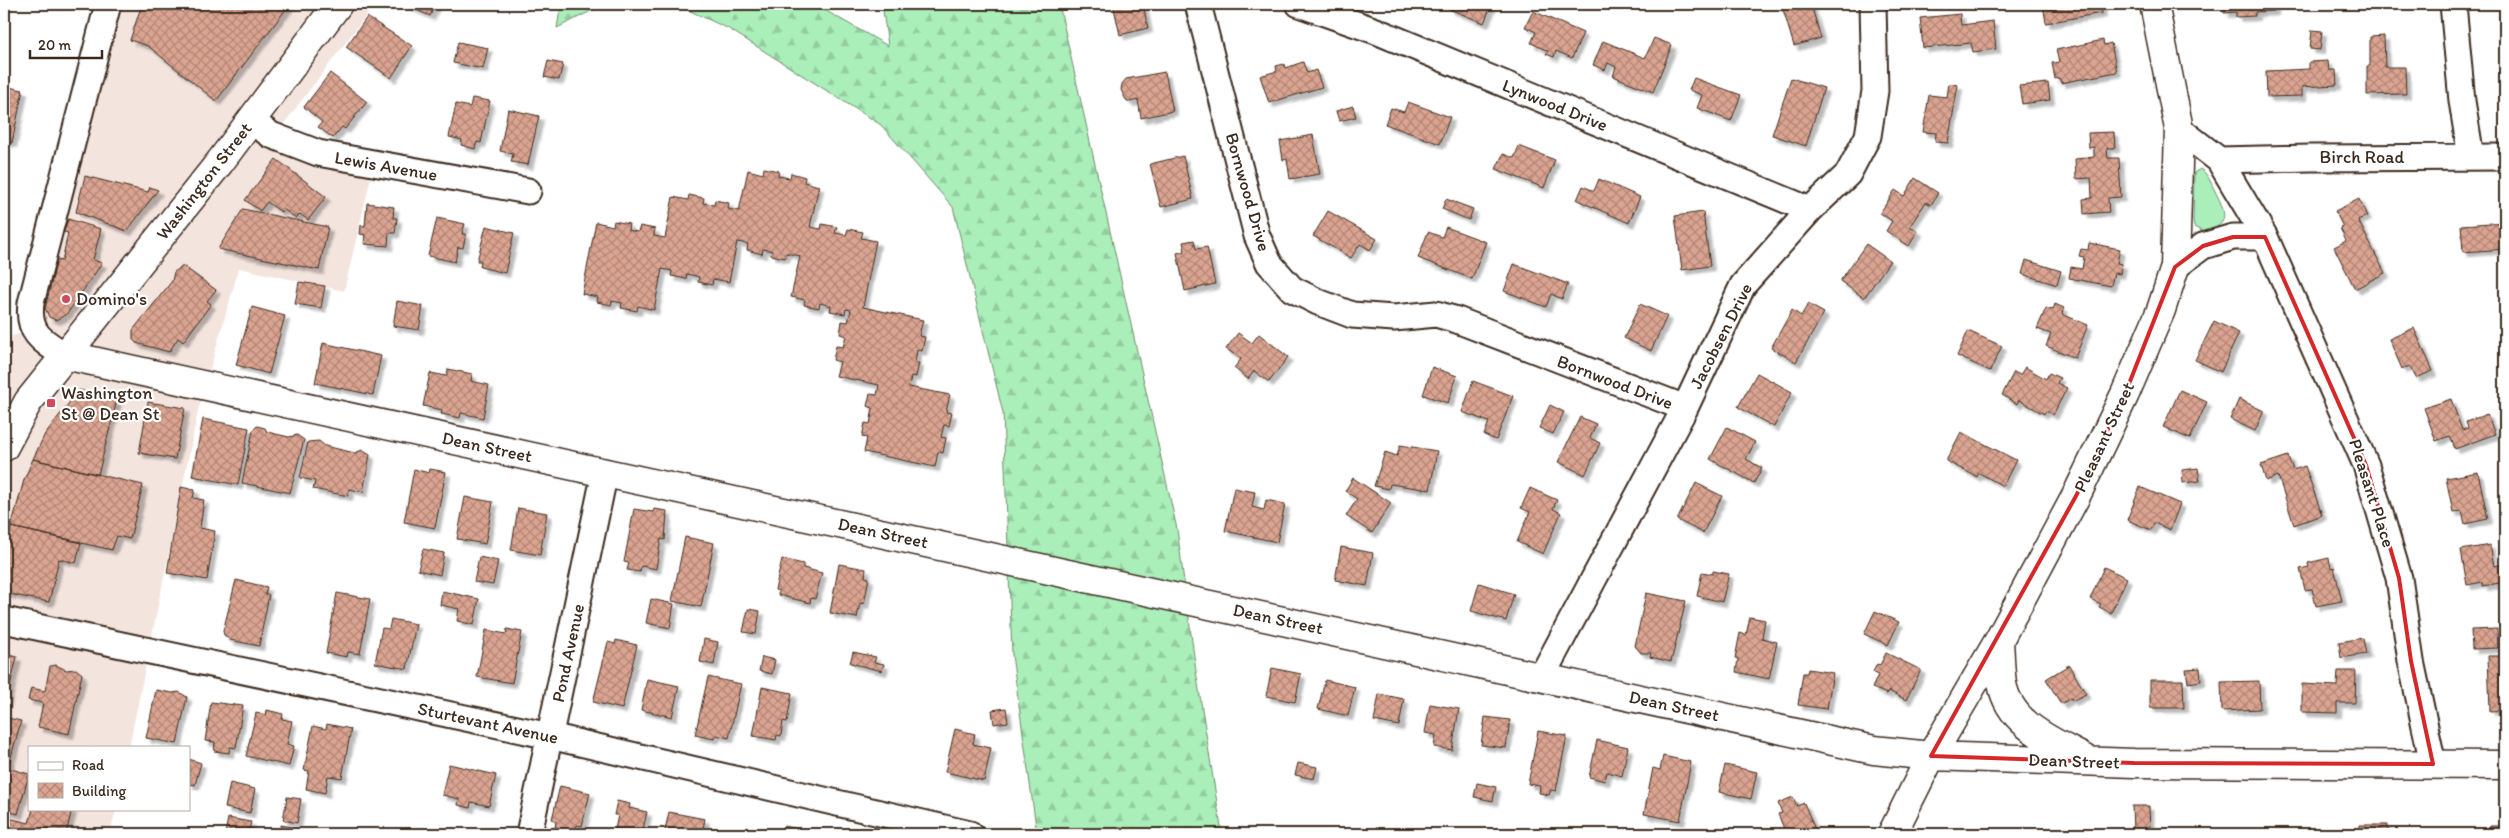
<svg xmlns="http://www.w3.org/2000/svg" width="2509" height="838" font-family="Itim,sans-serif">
<defs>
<pattern id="forest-firs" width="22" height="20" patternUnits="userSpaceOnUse" patternTransform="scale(1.25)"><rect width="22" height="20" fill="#aaeeba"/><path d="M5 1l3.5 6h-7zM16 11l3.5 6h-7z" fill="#93cc9f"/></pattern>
<pattern id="building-cross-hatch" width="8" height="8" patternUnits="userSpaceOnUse" patternTransform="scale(1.25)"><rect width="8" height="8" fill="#dba491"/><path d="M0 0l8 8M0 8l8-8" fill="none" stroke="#b38676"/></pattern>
<filter id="shadow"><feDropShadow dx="4.5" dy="4.5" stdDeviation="1" flood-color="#0004"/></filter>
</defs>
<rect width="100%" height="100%" fill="#fff"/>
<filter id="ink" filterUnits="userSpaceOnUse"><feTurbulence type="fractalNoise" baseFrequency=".02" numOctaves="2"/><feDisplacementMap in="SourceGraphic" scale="10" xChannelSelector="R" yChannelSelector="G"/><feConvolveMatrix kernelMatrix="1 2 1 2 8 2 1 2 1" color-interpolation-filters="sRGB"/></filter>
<g filter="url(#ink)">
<path fill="#f4e4de" d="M112 4H375L267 146 305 160 371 177 344 291 239 268 198 411 129 747H29V809H116L110 834H4V339L41 326V299L82 166Z"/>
<path fill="#aaeeba" stroke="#728c6c" d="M2200 169C2208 173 2211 184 2215 191 2225 211 2232 225 2204 232L2194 227 2193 221 2194 173Z"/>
<path fill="url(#forest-firs)" stroke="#728c6c" d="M561 4H619L601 6 557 28Z
M675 4H814L888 46 882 4H1059L1177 529 1196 671 1222 834H1037L1012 655 1003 413 953 207 881 125 729 29Z"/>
<path fill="url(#building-cross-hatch)" stroke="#3b2a1e" filter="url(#shadow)" d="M142 4H290L216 101 148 46 130 40Z
M403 4H435L430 16Z
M1113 4H1143L1148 28 1120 35Z
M1451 4H1492L1484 23 1449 9Z
M1776 4H1811L1821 38 1794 46 1782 6 1777 7Z
M2043 4H2101L2102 13 2046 23Z
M2224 4H2274V11L2255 12V16L2236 17V12L2224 13Z
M1533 11 1583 33 1572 58 1556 51 1554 57 1546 54 1548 51 1531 43 1536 32 1525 27Z
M1960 14 1961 25 1993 21 1996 49 1973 52 1971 43 1923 48 1920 18Z
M367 17 412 46 391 78 346 47Z
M2312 30 2322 31 2320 50 2310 49Z
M2384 36 2385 67H2405L2406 94 2367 95V66H2370V37Z
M1654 38 1672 45 1653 92 1613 76 1616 67 1608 63 1605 70 1593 65 1603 41 1645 58Z
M2103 40 2104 45 2111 43 2117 72 2061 83 2059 78 2055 79 2052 63 2059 62 2056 50Z
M458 42 488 48 483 69 453 63Z
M548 61 563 64 559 80 544 77Z
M2328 61 2329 70H2336L2337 85 2302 87V96L2267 97 2266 71 2309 69V62Z
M1303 62 1307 73 1316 70 1322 87 1269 103 1260 76 1277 71 1276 66 1284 64 1285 68Z
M1165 72 1173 111 1141 118 1138 100 1130 102 1126 100 1121 90 1122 84 1126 79Z
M330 73 367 102 345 129 342 127 333 138 318 127 322 122 304 107Z
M1694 78 1741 95 1731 121 1697 108 1702 95 1689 90Z
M1791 78 1824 88 1806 146 1772 135Z
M1949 83 1958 85 1948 143 1935 142 1936 133 1923 132 1929 95 1947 97Z
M2048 83 2050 100 2022 104 2019 86Z
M4 86 23 90 12 143 4 141Z
M472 98 490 101 481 143 477 142 475 149 461 145 462 140 449 137 456 104 470 107Z
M1408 102 1450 117 1440 144 1385 124 1391 108 1404 112Z
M1353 106 1356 117 1339 121 1336 111Z
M508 109 539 116 528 165 511 162 513 154 500 151Z
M2114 132 2115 148H2107L2108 158H2119L2121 197 2108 198 2109 212 2084 214 2083 199 2092 198 2091 178 2076 179 2075 159 2094 157V147L2089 148 2088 133Z
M1313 135 1320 174 1290 179 1287 159 1283 160 1280 141Z
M1519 146 1555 160 1544 188 1496 169 1503 154 1514 158Z
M1183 156 1193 199 1161 207 1150 164Z
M276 159 326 197 308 220 300 214 296 218 283 209 281 212 267 202 260 211 245 200Z
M764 168 779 171 778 176 790 178 791 173 805 177 804 182 819 186 810 227 821 229 822 224 837 227 835 233 846 235 848 229 863 232 861 238 876 241 863 307 923 320 919 336 925 337 922 351 917 350 915 363H919L916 377 911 376 909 387 950 395 946 412 952 413 949 426 944 425 941 437 946 438 943 453 938 452 935 467 864 452 867 438 862 437 865 423 870 424 873 408 867 406 870 394 877 395 879 385 836 376 840 362 833 360 836 346 843 347 846 336 840 334 842 321 848 322 851 310 846 309 845 314 830 311 831 306 820 303 819 308 804 305 805 300 791 297 800 256 786 253 785 258 771 255 772 251 763 249 762 254 747 250 748 244 737 242 729 282 713 279 712 285 698 282 699 277 687 274 686 279 671 276 672 271 662 269 654 310 638 306 637 311 621 308 622 303 612 301 611 305 597 302 598 297 582 294 596 222 613 226 614 221 629 224 628 230 638 232 640 226 655 229 654 236 665 238 673 197 688 200 689 195 704 198 703 203 714 205 715 200 729 203 728 209 739 211 748 170 763 174Z
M85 176 148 192 150 187 158 190 127 231 76 212Z
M1915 178 1938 193 1931 205 1926 202 1910 226 1918 231 1909 246 1886 231 1892 221 1880 213 1895 190 1904 196Z
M1599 179 1640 197 1629 223 1577 200 1583 186 1594 191Z
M1446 199 1473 209 1469 220 1442 209Z
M2359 199 2367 216 2358 220 2385 273 2355 289 2334 247 2346 241 2340 228 2343 227 2335 211Z
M367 203 394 207 393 218H397L395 233H389L388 246 364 244 365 235 360 234 361 225 365 226Z
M243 209 328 227 319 270 218 249Z
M1328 211 1377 239 1370 250 1360 244 1351 258 1313 236Z
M1703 212 1710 266 1682 270 1675 216Z
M437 218 465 224 462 234H466L463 248 458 247 455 262 428 256Z
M68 219 101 229 93 260 102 263 67 314 56 320 49 317 45 308 57 260 62 261 68 233 64 232Z
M2505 222V249L2463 252 2461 225Z
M486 226 514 233 505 273 480 267 481 261H477Z
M1446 227 1486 242 1472 279 1418 258 1428 232 1442 237Z
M1194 240 1196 249 1207 247 1215 284 1185 291 1177 253 1185 251 1183 242Z
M2089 243 2120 249 2117 263 2122 264 2120 274 2114 273 2111 286 2069 278 2071 267 2082 269 2084 257 2079 256 2081 249 2088 250Z
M1866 244 1890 261 1864 298 1840 281Z
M2026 260 2061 271 2057 285 2022 274Z
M1514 264 1568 284 1562 299 1551 294 1546 307 1504 291Z
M183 266 216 290 207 301 211 304 183 342 178 338 169 352 136 343 133 339V330L172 281 174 272Z
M299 282 325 286 321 308 295 304Z
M397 301 423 306 419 330 393 326Z
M1640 304 1667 316 1651 351 1624 338Z
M1808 304 1824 313 1796 362 1771 348 1792 310 1801 316Z
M2055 304 2064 308 2062 314 2088 325 2075 358 2046 346 2051 334 2037 329 2046 308 2053 310Z
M252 307 285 316 269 374 236 365Z
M2214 321 2239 333 2221 372 2195 360Z
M2414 328 2433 371 2416 378 2410 366 2402 369 2389 339Z
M1968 331 2002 346 1990 371 1957 356Z
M1238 333 1252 343 1259 334 1288 357 1269 382 1254 371 1248 379 1234 368 1241 359 1226 349Z
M323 343 381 356 373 395 315 383Z
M1432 367 1457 376 1448 403 1423 395Z
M2025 367 2046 379 2049 373 2060 378 2057 383 2067 388 2053 415 2046 411 2044 414 2019 400 2017 404 2002 395 2014 372 2020 375Z
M448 369 472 374 471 381 489 385 483 418 461 413 460 418 441 414 442 410 423 406 430 373 447 376Z
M1757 373 1792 392 1774 427 1738 407Z
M1473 381 1513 396 1496 440 1484 435 1489 422 1462 412Z
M79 390 117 400 98 475 33 459 45 434Z
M2180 390 2207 402 2190 439 2163 427Z
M2239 399 2264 411 2255 431 2230 419Z
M2451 399 2462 430 2468 428 2466 422 2487 414 2495 434 2455 449 2450 436 2436 441 2424 408Z
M148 402 185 408 175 459 139 453Z
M1550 405 1564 412 1553 434 1539 428Z
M1580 417 1596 424 1590 438 1600 443 1585 475 1558 462Z
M203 419 249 428 238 485 192 476Z
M257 426 265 428 267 432 289 437 297 435 304 440 290 493 242 483 253 430Z
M1727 427 1755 442 1746 459 1762 468 1754 483 1710 459Z
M1961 432 2016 460 2003 486 1979 473 1977 477 1946 461Z
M319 441 325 446 355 453 362 450 370 455 363 492 349 489 348 496 313 489 315 481 300 478 308 442Z
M1400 445 1437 451 1430 490 1390 484 1389 489 1374 486 1385 452 1397 456Z
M2288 456 2293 470 2305 466 2322 515 2294 525 2278 476 2266 481 2261 465Z
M33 459 143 485 130 539 117 536 112 550 11 527 24 480Z
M2198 468 2200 481 2183 483 2182 470Z
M414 469 429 473 430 469 446 472 435 528 404 522Z
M2478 472 2488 519 2465 524 2462 511 2453 512 2446 478Z
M1353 478 1391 503 1372 533 1346 516 1357 499 1345 491Z
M1696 483 1722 496 1703 533 1677 520Z
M181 487 195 490 193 498 204 500 200 528 215 531 207 580 167 573Z
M2140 487 2180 504 2170 530 2154 523 2151 530 2127 520Z
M1234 488 1255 492 1252 507 1264 510 1266 500 1285 504 1277 542 1225 531Z
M1530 488 1557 500 1553 509 1561 513 1543 554 1517 542 1530 512 1521 508Z
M465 497 493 502 485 544 457 539Z
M518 508 547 513 540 555 511 550Z
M634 509 653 512 654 509 667 511 665 540 661 539 656 569 641 566 640 572 627 570 629 563 624 562Z
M11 527 81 542 76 563 59 559 49 602 4 593V555Z
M685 537 714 543 701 607 672 601Z
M2490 545 2494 566 2505 564V582L2483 586V582L2467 585 2461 550Z
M1341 547 1373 553 1367 586 1335 580Z
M423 549 444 553 440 575 418 570Z
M479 557 498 561 493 585 474 582Z
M2329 558 2331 568 2334 567 2342 601 2316 606 2312 589 2305 590 2300 569 2309 567 2308 563Z
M782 559 803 564V568L822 573 815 599 811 598 810 603 778 595 779 591 775 590Z
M839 564 866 569 865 577 869 578 864 604 860 603 857 618 830 613Z
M2104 567 2127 578 2111 613 2099 607 2101 604 2090 599Z
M1713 571 1729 574 1722 602 1697 596 1702 572 1713 574Z
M236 580 267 587 265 594 269 595 259 646 230 640 224 635 223 631Z
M1479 583 1514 594 1506 621 1471 611Z
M442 591 479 599 474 625 457 621 459 609 440 605Z
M337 593 370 599 360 654 348 652 347 657 326 653Z
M1646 593 1686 601 1671 662 1650 657 1651 653H1641L1635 646Z
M651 599 674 604 670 628 646 623Z
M748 609 760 611 756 634 743 632Z
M1875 611 1899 622 1888 645 1864 634Z
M1750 617 1765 620 1762 638 1777 642 1769 679 1736 672 1738 659 1735 658 1740 633 1746 635Z
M391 619 416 624 407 669 375 663 382 628 389 629Z
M507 629 522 632 512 683 477 677 486 630 506 634Z
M2497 629 2498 648 2472 649 2471 630Z
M2363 638 2366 654 2341 658 2339 642Z
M704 639 718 642 714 665 700 662Z
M616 640 637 645 622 709 593 702 608 642 615 644Z
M853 652 876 657 874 662 884 664 882 671 850 663Z
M1886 653 1921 670 1906 700 1889 691 1887 694 1872 688 1878 675 1873 672 1877 664 1880 665Z
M4 654 17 657 4 711Z
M2488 656H2505V710L2490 711Z
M762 657 775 660 772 674 759 671Z
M56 665 66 670 76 669 82 674 69 734 38 727 43 703 28 700 31 688 45 691 50 666Z
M2069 665 2086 694 2072 701 2071 698 2061 704 2046 679Z
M1272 668 1301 674 1295 702 1266 696Z
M2200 668 2201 681 2188 683 2186 669Z
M1808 669 1833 673 1827 709 1798 705 1803 673H1807Z
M2338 671H2356L2355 703H2337V713L2302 712V684L2337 686Z
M708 677 741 684 729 738 716 735 714 739 695 735Z
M647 679 679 686 672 717 641 710Z
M1325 680 1355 687 1348 716 1318 709Z
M2150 680H2183L2184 708H2150Z
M2259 681 2260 709 2222 711 2221 682Z
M762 687 792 693 787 722 783 721 781 736 777 735 776 740 753 736Z
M156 690 172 693 179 692 187 697 177 744 146 738Z
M1379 694 1404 699 1399 726 1374 721Z
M211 702 243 706 236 748 230 747 229 753 214 751 215 742 205 741Z
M1430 704 1459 709 1452 750 1434 747 1436 735 1425 733Z
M1006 708 1008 722 994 724 992 710Z
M267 710 283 714 282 719 292 721 287 744 294 746 289 766 246 756 256 713 266 715Z
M4 717 21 721 8 768 4 767Z
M1485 717 1510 720 1506 748 1481 745Z
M327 724 351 729 342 778 328 776 325 793 306 789 309 771 304 770 313 726 326 729Z
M955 729 975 734 973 744 991 748 984 781 945 772Z
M1538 731 1567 736 1556 791 1551 790 1549 795 1539 793 1540 786 1528 784Z
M1597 740 1628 747 1622 776 1607 772 1605 781 1589 777Z
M1663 756 1691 762 1680 821 1644 814 1653 768 1660 770Z
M189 759 201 763 195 785 189 784Z
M1298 763 1317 767 1314 779 1295 775Z
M449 764 496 775 489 806 471 802 470 808 458 805 459 799 442 795Z
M1725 765 1757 772 1751 799 1719 792Z
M4 767 29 774 18 814 4 810Z
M230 783 255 789 250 813 225 808Z
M1477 783 1496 787 1493 801 1474 797Z
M560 786 590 793 582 826 577 825 575 833 555 828 556 821 552 819Z
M287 797 301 799 297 823 283 820Z
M1793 797 1797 806 1804 803 1817 834H1786L1778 814 1782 813 1778 803Z
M617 801 630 804 629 808 647 812 642 834H614L618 815H614Z
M2132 806H2149L2150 830 2133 831Z
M33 809H72L66 834H4V817L29 823Z
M669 812 705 819 702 834H664Z
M228 818 251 822 248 834H225Z
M281 825 292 827 290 834H278Z
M2360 825H2388V834H2360Z
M784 826 804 830 803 834H782Z
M2490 826H2505V834H2491Z
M724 829 755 834H723Z"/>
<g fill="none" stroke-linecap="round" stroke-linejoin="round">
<g stroke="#3b2a1e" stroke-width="29">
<path id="street" d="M1198 4 1257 236 1269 263 1292 289 1318 302 1352 315 1394 318 1436 314 1457 320 1685 408
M1299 4 1376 31 1810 210
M2453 4 2462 101 2471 157
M251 121 271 135 318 153 528 191
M2179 129 2219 160 2265 237 2366 465 2399 578 2411 661 2433 764
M2219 160 2310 158 2505 157
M2175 267 2203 246 2233 237H2265
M65 355C42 341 27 333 31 303L108 4
M4 620 550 736 970 834
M1542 676 1685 408 1743 285 1810 210 1848 174 1868 136 1875 91 1873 4
M529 834 605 472"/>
</g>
<g stroke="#3b2a1e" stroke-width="31">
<path id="secondary" d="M65 355 1874 750 1931 756 2134 763 2505 765
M4 447 28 402 220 162 338 4
M1999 640C2000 655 2000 669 2002 683 2009 725 2052 741 2085 759
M1892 834 1931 756 1999 640 2076 496 2125 394 2161 310 2175 267 2179 129 2154 4"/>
</g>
<use href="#street" stroke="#fff" stroke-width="25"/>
<use href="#secondary" stroke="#fff" stroke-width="28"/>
</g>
</g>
<path fill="none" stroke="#d62828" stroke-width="4" stroke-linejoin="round" d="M2233 237H2265L2366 465 2399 578 2411 661 2433 764 2134 763 1931 756 2076 496 2125 394 2175 267 2203 246Z"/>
<g fill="#d1495b" stroke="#fff" stroke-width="2">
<circle cx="66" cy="299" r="5"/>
<rect x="46" y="398" width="10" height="10" rx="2.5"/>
</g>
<g text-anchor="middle" stroke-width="4.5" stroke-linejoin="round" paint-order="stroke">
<g font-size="18" fill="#3b2a1e" stroke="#fff">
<text transform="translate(1555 105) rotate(22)" y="6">Lynwood Drive</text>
<text x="2362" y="163">Birch Road</text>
<text transform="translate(386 166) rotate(10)" y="6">Lewis Avenue</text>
<text transform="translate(204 181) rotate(-52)" y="6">Washington Street</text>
<text transform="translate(1248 192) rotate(74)" y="6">Bornwood Drive</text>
<text transform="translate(1721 336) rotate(-63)" y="6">Jacobsen Drive</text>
<text transform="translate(1615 382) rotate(21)" y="6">Bornwood Drive</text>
<text transform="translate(2104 437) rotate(-65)" y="6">Pleasant Street</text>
<text transform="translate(487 447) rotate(12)" y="6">Dean Street</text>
<text transform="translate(2372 493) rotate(72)" y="6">Pleasant Place</text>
<text transform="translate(883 533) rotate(12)" y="6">Dean Street</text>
<text transform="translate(1278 619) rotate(12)" y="6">Dean Street</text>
<text transform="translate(568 653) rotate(-78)" y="6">Pond Avenue</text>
<text transform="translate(1674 706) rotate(12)" y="6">Dean Street</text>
<text transform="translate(488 723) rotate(12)" y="6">Sturtevant Avenue</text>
<text transform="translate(2074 761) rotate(2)" y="6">Dean Street</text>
</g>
<g font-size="18" fill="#3b2a1e" stroke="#fff" text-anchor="start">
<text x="76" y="305">Domino's</text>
<text x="61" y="399">Washington<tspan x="61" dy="21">St @ Dean St</tspan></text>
</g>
</g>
<rect width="2509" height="838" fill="none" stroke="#fff" stroke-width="20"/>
<rect x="10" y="10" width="2489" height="818" fill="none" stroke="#3b2a1e" stroke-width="2" filter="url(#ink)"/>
<rect x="28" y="746" width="162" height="65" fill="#ffffff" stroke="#b1aaa5"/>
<rect x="38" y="762" width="25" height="8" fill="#ffffff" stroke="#b1aaa5"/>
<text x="72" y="770" font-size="15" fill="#3b2a1e">Road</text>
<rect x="38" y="783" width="25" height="15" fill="url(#building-cross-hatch)" stroke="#b1aaa5"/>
<text x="72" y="796" font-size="15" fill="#3b2a1e">Building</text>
<path d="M30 50v8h72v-8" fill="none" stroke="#3b2a1e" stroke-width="2.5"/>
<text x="38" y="50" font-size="15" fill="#3b2a1e" stroke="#ffffff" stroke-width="4" paint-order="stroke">20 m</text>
</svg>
